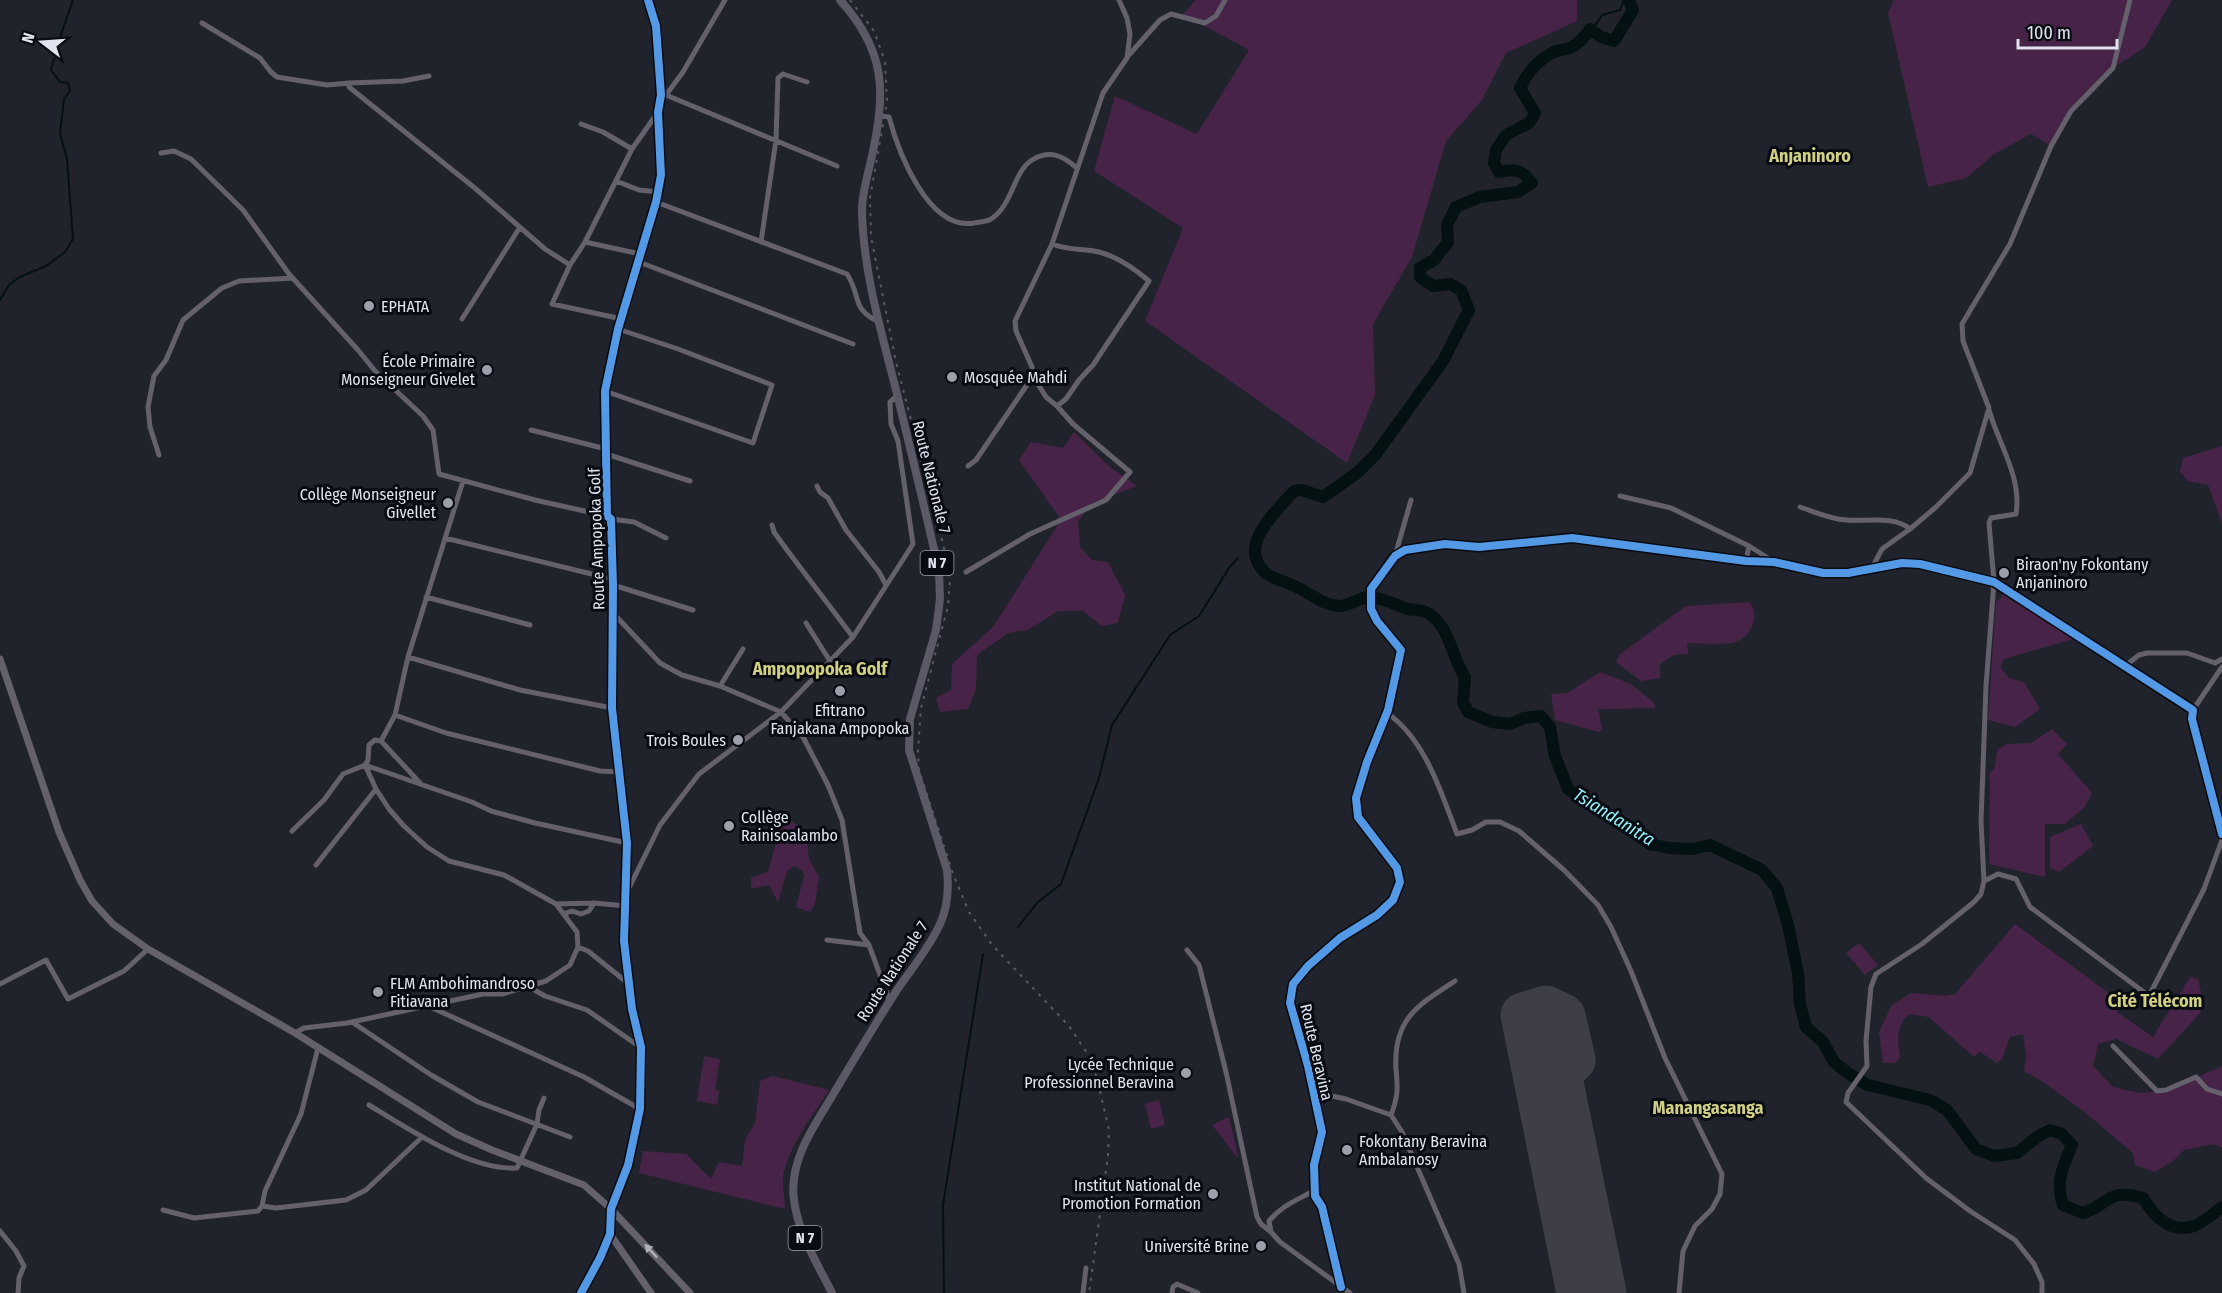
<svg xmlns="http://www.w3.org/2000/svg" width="2222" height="1293" font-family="'Fira Sans Condensed',sans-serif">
<rect width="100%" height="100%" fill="#20232b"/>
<path fill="#472447" d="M1196 0H1577V21L1506 53 1482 100 1446 141 1412 257 1373 324 1375 395 1347 463 1145 321 1183 228 1094 171 1115 96 1197 134 1249 50 1183 14Z
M1894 0H2172L2145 47 2113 68 2071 111 2051 146 2031 134 1994 154 1966 178 1928 187 1888 13Z
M1074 432 1109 466 1137 486 1094 502 1078 521 1080 547 1092 560 1108 562 1125 595 1118 623 1102 626 1083 611H1058L1028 630 1008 633 977 655 976 689 968 709 940 712 936 698 951 690 952 664 993 627 1061 520 1019 460 1031 442 1063 448Z
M2222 446V523L2208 485 2188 481 2180 472 2183 458Z
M2003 592 2077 638 2004 659 2000 667 2009 678 2024 682 2040 709 2015 727 1988 720 1996 601 2001 598Z
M1750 602C1760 618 1750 640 1731 643 1717 645 1701 643 1687 643L1688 654 1674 655 1660 664V678L1641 681 1616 662 1619 655 1686 606Z
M1600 672 1631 684 1655 704 1654 708 1598 709 1602 729 1599 732 1555 720 1551 694 1567 693Z
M2052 729 2067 744 2058 754 2092 793 2085 807 2065 824H2045V877L1989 864 1990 772 1994 769 1998 749 2007 744 2031 743Z
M782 820 791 821 806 832 809 859 819 877 815 904 810 912 796 907 804 876 802 870 794 866 787 871 778 902 769 885 751 889V878L768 872Z
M2081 824 2093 846 2059 872 2050 868V837Z
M2015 924 2121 1002 2117 1012 2153 1037 2190 977 2198 979 2202 997 2200 1013 2158 1059 2116 1039 2098 1044 2093 1066 2113 1087 2140 1093 2166 1090 2222 1066V1148L2214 1144 2184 1150 2173 1161 2155 1172 2135 1165 2133 1153 2082 1110 2037 1078 2024 1072 2026 1056 2023 1034 2010 1037 2002 1059 1997 1063 1980 1052 1974 1057 1929 1017 1909 1014C1896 1027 1897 1039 1900 1057L1895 1063H1883L1879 1032 1891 1006 1911 993 1945 996 1955 994Z
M1859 943 1878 965 1865 975 1846 953Z
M704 1056 720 1059 715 1090 719 1091 717 1105 697 1101Z
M773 1076 829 1090C814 1113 788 1148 783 1176 782 1186 785 1199 785 1209L639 1173 643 1151 686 1154 711 1179 719 1162 742 1166 745 1140 755 1123 760 1081Z
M1159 1100 1165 1125 1151 1129 1145 1104Z
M1229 1117 1238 1156 1237 1157 1212 1125Z"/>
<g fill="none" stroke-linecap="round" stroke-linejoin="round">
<path stroke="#031112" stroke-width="2" d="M1590 29 1597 23 1602 15 1620 10 1624 0
M0 300 9 285 20 277 46 266 65 252 73 239 67 159 60 134 64 99 70 91 68 83 60 82 51 70 53 61 58 54V43L73 0
M1018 927 1037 903 1061 884 1099 778 1112 725 1170 635 1199 616 1229 568 1238 558
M944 1293 943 1205 983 954"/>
<path stroke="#031112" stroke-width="12" d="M1629 0 1633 10 1614 41 1601 37 1590 29C1585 37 1579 44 1570 48 1564 50 1557 50 1552 53 1537 61 1527 73 1520 88L1535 113 1529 123 1506 135 1496 150 1494 163 1499 172C1515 168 1522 170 1532 183L1518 192 1480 197 1456 207 1447 225 1448 242 1434 260 1420 268V277L1433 286 1450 284 1461 290 1469 310 1443 361 1376 454 1357 473 1323 497 1302 490 1294 491C1275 513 1235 547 1267 574 1273 579 1285 581 1292 585 1308 591 1320 604 1338 606 1348 607 1358 598 1368 597 1383 597 1395 605 1408 609 1413 610 1421 610 1426 612 1450 624 1451 657 1465 677L1463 702 1468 712 1492 722 1510 724 1524 718 1541 716 1550 727 1555 756 1568 789 1652 845 1650 844 1669 848 1693 849 1710 845 1762 870 1777 888 1788 925 1798 973 1800 1004 1806 1027 1823 1042 1834 1062 1849 1074 1868 1085 1930 1100 1947 1110 1976 1149 1994 1156 2017 1153 2037 1137 2050 1130 2062 1134 2072 1145C2063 1166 2055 1183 2063 1205L2083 1213C2112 1203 2107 1188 2143 1198 2154 1216 2170 1234 2194 1226 2203 1223 2214 1213 2222 1207"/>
<path stroke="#3e3e47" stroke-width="45" d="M1579 1293 1523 1015 1546 1008 1563 1016 1573 1060 1559 1073 1604 1293"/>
<path stroke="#64616d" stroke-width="5" d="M202 23 260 58 271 72 277 77 327 85 349 83
M1128 56 1160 20 1171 14 1205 23 1216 16 1225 0
M429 76 403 81 349 83V87L476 189 545 249 570 265
M666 95 837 166
M666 95 683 72 725 0
M880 116 889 117C898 151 928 231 974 223 979 222 987 222 991 219 1013 205 1013 172 1032 160 1050 149 1063 156 1077 168
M581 124 603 132 632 149
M161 153 174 151 191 159 243 210 289 274 358 350 376 372 423 416 433 430 439 474 535 500 607 516
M616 181 639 190 659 192
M656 202 847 274C862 297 850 308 879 322
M585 242 640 254
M761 242 776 140 778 78 783 74 807 82
M1052 244C1070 251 1082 248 1099 252 1119 257 1135 269 1149 281L1093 365 1079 380 1066 399 1057 406
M639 262 853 344
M462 319 520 227
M622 319 552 304 570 265 585 242 632 149 658 112
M605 391 753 443 772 385 678 349 618 329
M531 430 606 449
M606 454 690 481
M159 455 150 427 148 407 154 376 166 360 183 320 222 288 239 281 293 278
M968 466 976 460 1033 376
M817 486 820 492 828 498 846 530 879 572 886 585
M1620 496 1671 508 1749 546 1773 561
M1800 507C1815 512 1830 519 1846 520 1866 522 1894 515 1910 529
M611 519 634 522 666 538
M772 525 774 532 787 550 853 637
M445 538 612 579
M1395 556 1411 500
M1746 561 1749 546
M1872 568 1882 549 1910 529 1936 507 1970 473 1989 408 1963 341 1962 324 2010 244 2051 146 2071 111 2113 68 2130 0
M966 572 1030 534 1106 500 1130 472 1073 424 1057 406 1046 397 1033 376 1032 367 1016 331 1015 321 1052 244 1103 93 1127 58 1130 34 1127 18 1119 0
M613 585 693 610
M426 597 530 625
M612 612 660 663 682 675 720 686 781 712 803 737 828 785 842 820 860 933 869 945 890 1002
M806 623 830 661
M408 657 520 690 612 708
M2125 666 2139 655 2147 653H2187L2215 663 2222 659
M720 686 743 649
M2193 710 2222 667
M1387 713C1425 739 1441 792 1457 834L1472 830 1486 822H1500L1519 831 1564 870 1598 905 1611 927 1631 971 1665 1058 1722 1174 1720 1194 1712 1209 1695 1226 1683 1251 1679 1293
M395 715 446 733 600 771 619 772
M381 741 395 715 408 657 463 481
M381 741 421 784
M292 831 324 800 343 774 365 765 472 802 491 811 535 823 627 843
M316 865 376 789
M1984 881 1981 821 1986 686 1994 582 1989 523 1991 518 2016 514C2022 477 1999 445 1989 410
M628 890 660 825 699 774 781 712 853 637 913 544 898 441 891 424 890 402 897 396
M556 904 594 903 626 906V903
M566 917V913L572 911 581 914 589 911 594 903
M827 940 869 945
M578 947 588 951 629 984
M1187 950 1199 965 1226 1072 1257 1217 1261 1224 1271 1232
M0 984 46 960 68 999 124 971 148 949
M529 987 545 996 587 1010 640 1047
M426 1005 584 1077 640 1109
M352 1022 431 1075 478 1102 570 1137
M295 1033 304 1028 347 1023 483 994H502L546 981 570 965 578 947 577 932 556 904 504 875 449 861 427 847 404 826 389 809 376 789 365 765 368 760 369 745 375 740 381 741
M2113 1046 2157 1091 2166 1090 2196 1077 2207 1089 2222 1094
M1313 1092 1346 1099 1391 1115 1402 1132 1459 1264 1464 1293
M369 1105C408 1129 471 1171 517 1168L537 1124 539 1110 544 1098
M1391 1115C1398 1097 1398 1088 1396 1069 1393 1019 1418 1005 1455 981
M1315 1190C1298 1200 1282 1205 1269 1221L1271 1232 1280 1242 1350 1293
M262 1206 276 1208 346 1200 366 1190 422 1137
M611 1209 628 1165 640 1109 641 1047 632 1009 624 941 627 843 612 708 613 585 611 519 607 516 605 391 618 329 656 202 661 175 658 112 661 95 656 26 648 0
M163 1210 194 1218 258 1211 262 1206 265 1191 301 1114 318 1048
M0 1231 16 1251 24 1266 19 1278 18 1293
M1341 1287 1322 1207 1315 1196 1314 1165 1322 1132 1308 1066 1290 1003 1293 984 1308 966 1340 938 1377 915 1393 900 1400 882 1397 868 1358 817 1356 798 1367 762 1388 710 1401 650 1377 621 1371 609V589L1395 556 1405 550 1445 544 1479 547 1572 538 1746 561 1774 562 1823 573H1848L1902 563 1920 564 1994 582 2193 710 2192 719 2222 834
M1083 1293 1086 1268
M1172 1293 1173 1287 1177 1284 1198 1293
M2042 1293V1282L2034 1264 2015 1240 1970 1211 1926 1178 1846 1102 1848 1093 1867 1066 1866 1041 1871 987 1876 974 1922 944 1974 902 1981 894 1984 881 1998 874 2016 879 2030 907 2149 996 2204 889 2222 840"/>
<path stroke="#64616d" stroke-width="7" d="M0 659 59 832 80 880 92 901 113 924 148 949 295 1033 456 1134 492 1150 584 1185 611 1209 690 1293
M610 1234 651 1293
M581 1293 600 1258 610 1234 611 1209"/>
<path stroke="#5b5966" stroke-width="8" d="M832 1293C817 1263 798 1233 794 1200 789 1164 810 1132 828 1103 850 1066 872 1029 895 993 909 972 930 947 940 924 948 907 949 889 947 870L909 750 910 719 936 630 940 599 939 571C926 513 912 456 898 398 883 337 863 274 862 210 862 193 868 174 872 156 886 91 886 51 840 0"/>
<path stroke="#5b5a63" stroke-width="2" stroke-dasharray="3 6" stroke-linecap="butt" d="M850 0 874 31 885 61 887 102 870 198 871 237 896 362 946 556 950 580 948 606 921 708 918 751 919 770 953 874 969 912 993 946 1069 1026 1087 1053 1097 1078 1109 1130 1108 1156 1089 1293"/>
<g stroke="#080b11" stroke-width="11">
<path id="cycleway" d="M1341 1287 1322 1207 1315 1196 1314 1165 1322 1132 1308 1066 1290 1003 1293 984 1308 966 1340 938 1377 915 1393 900 1400 882 1397 868 1358 817 1356 798 1367 762 1388 710 1401 650 1377 621 1371 609V589L1395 556 1405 550 1445 544 1479 547 1572 538 1746 561 1774 562 1823 573H1848L1902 563 1920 564 1994 582 2193 710 2192 719 2222 834
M581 1293 600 1258 610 1234 611 1209 628 1165 640 1109 641 1047 632 1009 624 941 627 843 612 708 613 585 611 519 607 516 605 391 618 329 656 202 661 175 658 112 661 95 656 26 648 0"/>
</g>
<use href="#cycleway" stroke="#5399e6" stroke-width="8"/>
</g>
<defs><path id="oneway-solid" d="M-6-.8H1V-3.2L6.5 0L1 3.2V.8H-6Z" transform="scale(1.5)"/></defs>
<use fill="#aeb0ba" href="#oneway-solid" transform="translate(651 1251) rotate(-133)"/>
<g fill="#9ca0aa" stroke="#080b11" stroke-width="2">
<circle cx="369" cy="306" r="6"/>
<circle cx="487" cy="370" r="6"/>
<circle cx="952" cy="377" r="6"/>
<circle cx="448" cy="503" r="6"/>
<circle cx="2004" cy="573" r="6"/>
<circle cx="840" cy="691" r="6"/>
<circle cx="738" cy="740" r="6"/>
<circle cx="729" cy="826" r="6"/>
<circle cx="378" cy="992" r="6"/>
<circle cx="1186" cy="1073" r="6"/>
<circle cx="1347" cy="1150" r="6"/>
<circle cx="1213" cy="1194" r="6"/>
<circle cx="1261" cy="1246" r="6"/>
</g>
<g text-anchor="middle" stroke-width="6" stroke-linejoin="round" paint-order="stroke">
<g fill="#080b11" stroke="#9ea3ac" stroke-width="1.5">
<rect x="920.5" y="551" width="33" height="24" rx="4.5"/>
<rect x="788.5" y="1226" width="33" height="24" rx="4.5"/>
</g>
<g font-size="15" font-weight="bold" fill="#dfe4ee">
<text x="937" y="568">N 7</text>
<text x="805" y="1243">N 7</text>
</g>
<g font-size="16" fill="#dfe4ee" stroke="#080b11" text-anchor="start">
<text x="381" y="312">EPHATA</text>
<text x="475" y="367" text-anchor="end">École Primaire<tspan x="475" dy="18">Monseigneur Givelet</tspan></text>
<text x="964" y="383">Mosquée Mahdi</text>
<text x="436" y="500" text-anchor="end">Collège Monseigneur<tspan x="436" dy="18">Givellet</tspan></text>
<text x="2016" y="570">Biraon'ny Fokontany<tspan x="2016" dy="18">Anjaninoro</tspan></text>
<text x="840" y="716" text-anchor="middle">Efitrano<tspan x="840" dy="18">Fanjakana Ampopoka</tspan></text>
<text x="726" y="746" text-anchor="end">Trois Boules</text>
<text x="741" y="823">Collège<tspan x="741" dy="18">Rainisoalambo</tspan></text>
<text x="390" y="989">FLM Ambohimandroso<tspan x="390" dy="18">Fitiavana</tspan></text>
<text x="1174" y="1070" text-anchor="end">Lycée Technique<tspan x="1174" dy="18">Professionnel Beravina</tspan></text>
<text x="1359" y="1147">Fokontany Beravina<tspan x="1359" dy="18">Ambalanosy</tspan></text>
<text x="1201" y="1191" text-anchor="end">Institut National de<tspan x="1201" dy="18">Promotion Formation</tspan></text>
<text x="1249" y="1252" text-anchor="end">Université Brine</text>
</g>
<g font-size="16" fill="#dfe4ee" stroke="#080b11">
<text transform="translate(932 477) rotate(76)" y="6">Route Nationale 7</text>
<text transform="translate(596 539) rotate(-92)" y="6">Route Ampopoka Golf</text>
<text transform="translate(892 971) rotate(-57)" y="6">Route Nationale 7</text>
<text transform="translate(1317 1052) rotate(77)" y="6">Route Beravina</text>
</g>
<g font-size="18" font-weight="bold" fill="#d1d082" stroke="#080b11">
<text x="1810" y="162">Anjaninoro</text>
<text x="820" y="675">Ampopopoka Golf</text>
<text x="2155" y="1007">Cité Télécom</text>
<text x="1708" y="1114">Manangasanga</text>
</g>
<g font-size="18" font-style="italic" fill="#90f1fa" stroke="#080b11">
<text transform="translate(1614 817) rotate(32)" y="6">Tsiandanitra</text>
</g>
</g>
<g transform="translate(42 42) rotate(287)" stroke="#080b11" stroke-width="4.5" paint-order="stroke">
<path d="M0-4.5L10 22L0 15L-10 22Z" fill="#dfe4ee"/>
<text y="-9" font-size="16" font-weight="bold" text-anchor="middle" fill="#dfe4ee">N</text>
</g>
<path d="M2018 39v9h99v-9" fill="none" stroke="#dfe4ee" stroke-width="3"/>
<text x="2027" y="39" font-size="18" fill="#dfe4ee" stroke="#080b11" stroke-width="4.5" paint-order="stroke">100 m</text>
</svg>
